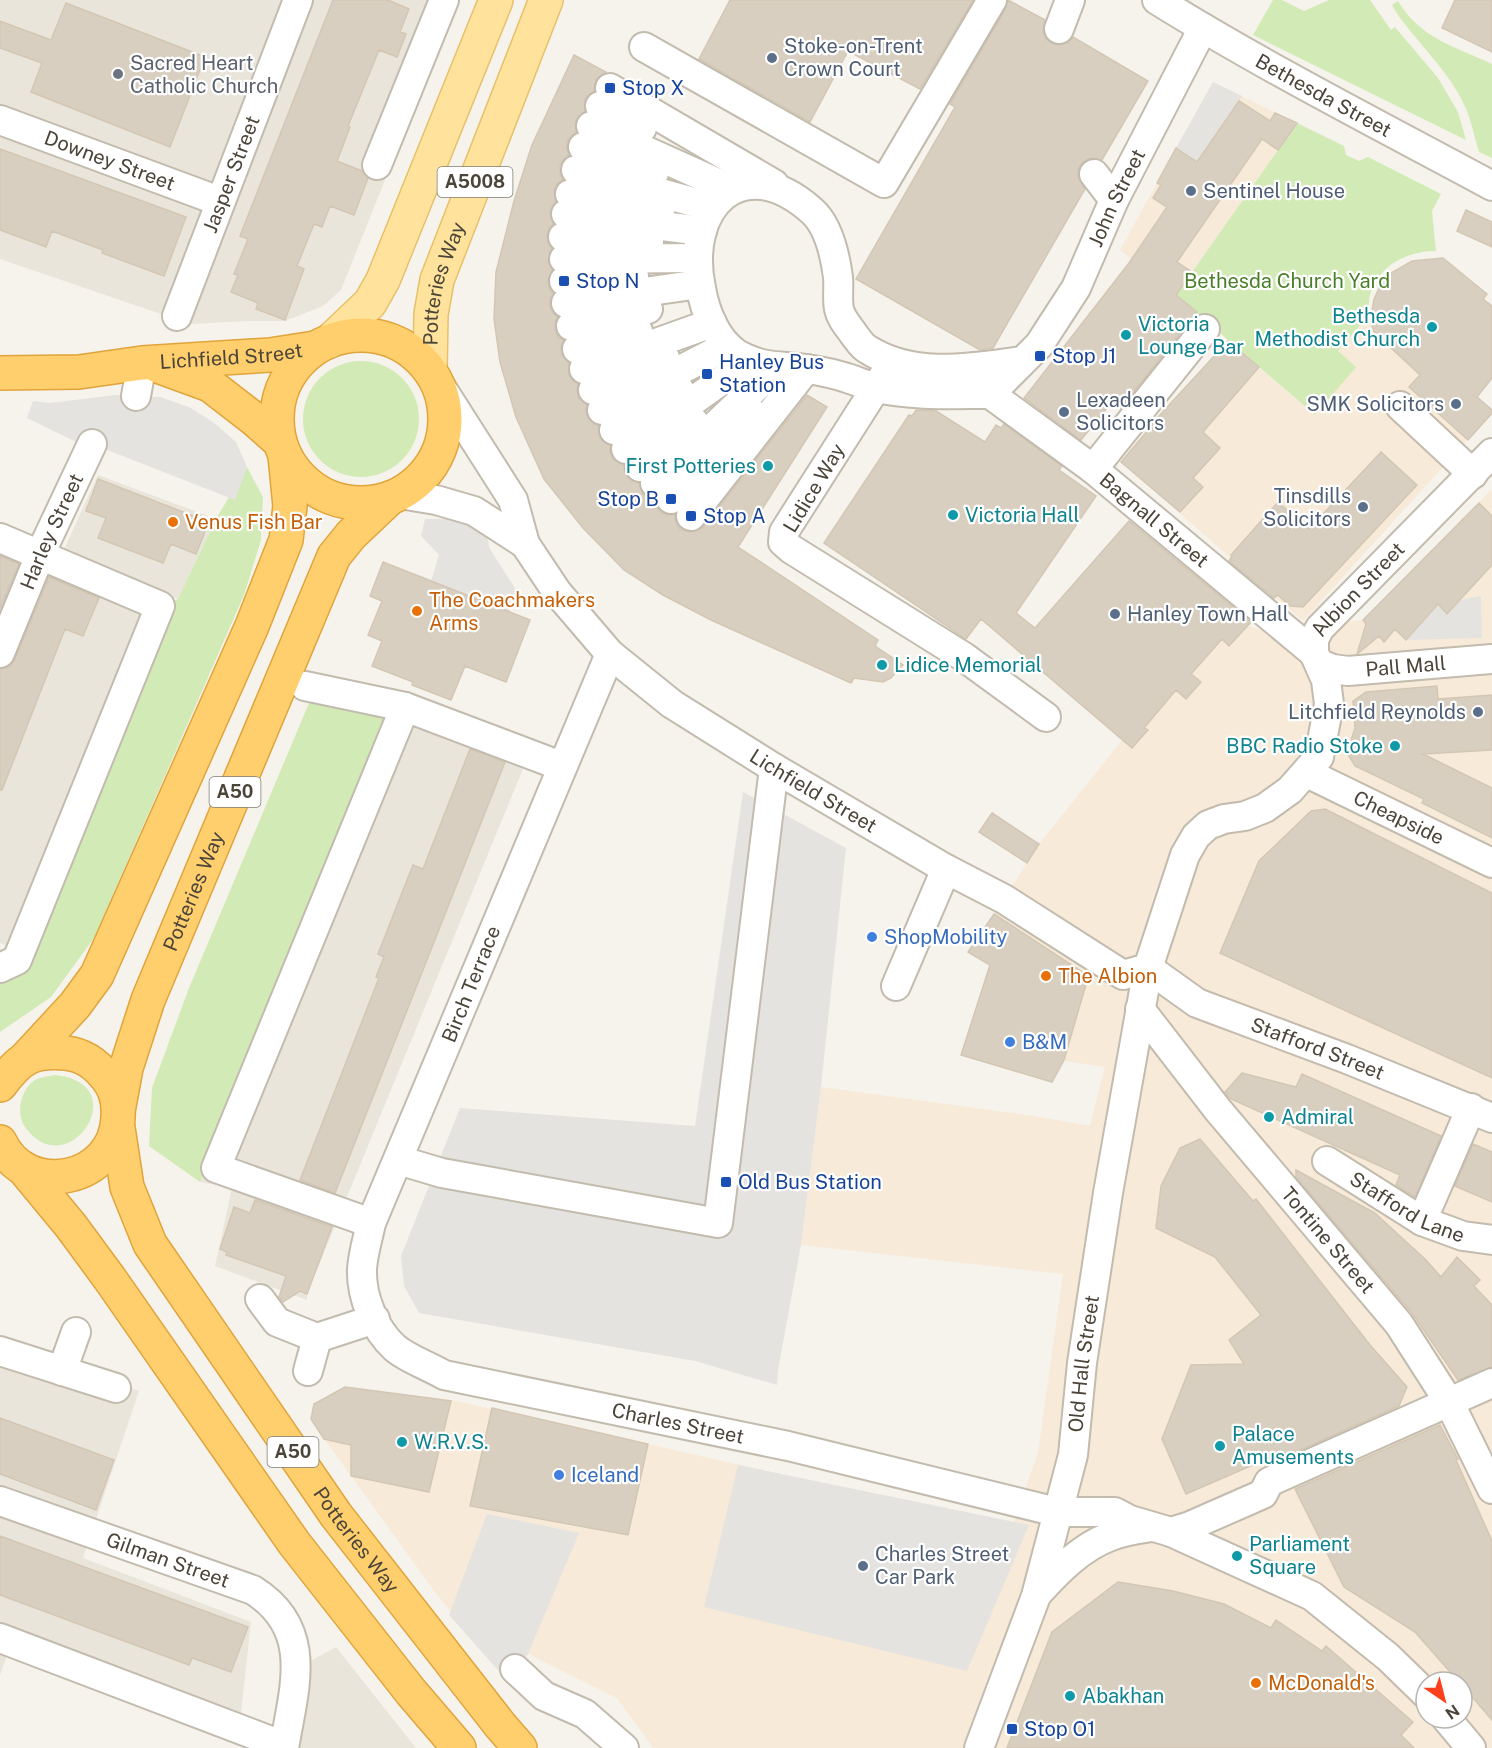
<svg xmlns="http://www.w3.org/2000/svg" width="1492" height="1748" font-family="'Public Sans',sans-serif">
<rect width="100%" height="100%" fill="#f6f3ec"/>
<path fill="#eae5da" d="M0 0H457L341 290 323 306 285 321H248L190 324 0 259Z
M98 475 216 519 178 599 156 594 8 946 0 943V544L54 571Z
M390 715 525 764 307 1294V1300L215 1266 232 1188 200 1182Z
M0 1345 139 1391 83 1558 251 1622 239 1731 10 1647 0 1675Z
M336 1647 416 1748H290L303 1665Z"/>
<path fill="#f7ead8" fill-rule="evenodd" d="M1213 82 1297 123 1176 295 1120 250Z
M1367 314 1372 317 1374 332 1419 375 1492 413 1303 621 1121 462 1228 341 1315 415 1355 367 1337 351Z
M1492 489V1748H653L617 1698 528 1654 515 1669 504 1677 435 1592 317 1429 311 1419 314 1404 345 1387 458 1401 608 1437 648 1444 1012 1527 1038 1453 1063 1274 801 1245 821 1087 1034 1116 1090 1126 1105 1067 1064 1061 1087 981 994 914 1000 905 1039 844 1122 740 1132 748 1147 730 1144 728 1176 690 1186 699 1201 682 1191 674 1222 639 1229 646 1248 626 1261 630 1363 620ZM1426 1682H1462V1718H1426Z"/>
<path fill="#d2eab5" d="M1273 0H1282L1304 11 1329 0H1370L1391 30 1395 27 1438 78 1458 112 1466 140 1253 35Z
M1398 1C1421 39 1454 46 1492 64V158L1479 152C1475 139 1472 124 1467 111 1452 74 1421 47 1398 15L1392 5Z
M1297 123 1344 146 1346 155 1359 161 1368 157 1441 194 1432 211 1436 251C1407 251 1379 265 1370 295 1368 301 1370 308 1367 314 1363 324 1346 341 1338 351L1356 367 1315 415 1176 295Z
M303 419a58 58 0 1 1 116 0a58 58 0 1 1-116 0Z
M247 467 263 497 261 540 244 595 94 938 51 997 0 1032V968L160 606 178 599 216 519Z
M312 696 390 715 200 1182 149 1146 152 1088 189 988Z
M55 1075C137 1083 68 1187 25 1127 15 1113 21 1087 37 1079 42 1077 49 1076 55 1075Z"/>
<path fill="#e5e3e0" d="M1213 82 1242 96 1197 163 1176 148Z
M115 395 160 397 189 407 213 422 236 442 247 467 235 500 92 444 74 441 27 418 33 401 50 403Z
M425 519H466L485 528 490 549 518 593 509 612 431 581 439 555 421 536Z
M1481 596 1482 638 1406 640 1438 604Z
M743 792 846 848 821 1087 801 1245 778 1370 777 1385 695 1361 419 1313 404 1286 401 1256 460 1108 695 1126Z
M738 1465 1029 1525 967 1671 704 1607Z
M487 1514 579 1533 528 1654 515 1669 504 1677 449 1615Z"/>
<path fill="#d8cfc1" stroke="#d3c7b4" stroke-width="1.5" d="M333 0H388L409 9 400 32 406 34 397 57 379 50 348 126 350 127 337 161 362 171 368 178 354 215 330 206 322 227 314 224 297 266 304 269 285 320 256 309 258 303 231 292 238 275 234 274 248 239 240 236Z
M730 0H973L920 89 848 51 810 122 699 59Z
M1008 0 1045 20 1043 32 1046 39 1053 44 1062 45 1069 42 1073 37 1148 81 1102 160 1091 158 1084 161 1079 167 1078 177 1085 189 993 348 980 350 856 279 955 107 950 104 1006 8Z
M1455 0H1492V52L1442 28Z
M66 3 205 57 170 147 31 92 42 63 0 48V21L51 40Z
M574 55 606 72 596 79 594 91 585 99V111L576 120V132L572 135 567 142V149L569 155 564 159 560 165V174L563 179 557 184 554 191 556 202 550 213 554 224 549 228 547 235 548 244 552 249 548 260 552 270 548 282 550 290 553 293 551 297 550 306 553 313 558 317 555 322V330L558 337 564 340 561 346V354L569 363V375L573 381 578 384 577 389 578 397 587 405 586 410 588 418 593 423 599 426 600 438 610 446V451L613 459 624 465V470L628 478 639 483 643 494 650 499H655L659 511 667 515H675L676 523 680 529 689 532 698 531 704 526 807 395 827 407 738 547 878 640 875 646 903 665 891 678 883 682 854 678 851 683 711 620 663 595 624 570 583 528 544 479 516 417 500 362 494 319 496 272 514 201 532 145Z
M1239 101 1270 121 1275 113 1297 123 1278 150 1262 139 1177 262 1192 272 1176 295 1197 312 1120 409 1112 402 1081 440 1024 398 1129 263 1167 207 1153 198 1161 185 1157 183 1176 148 1197 162Z
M0 149 186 217 164 276 102 253 103 250 52 231 46 247 0 230Z
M1466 210 1492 222V247L1457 231Z
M1443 258 1487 294 1483 299 1492 306V378L1477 397 1492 410V413L1468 440 1409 387 1420 375 1374 332 1372 325V311L1374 299 1382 282 1391 273 1412 261Z
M1228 341 1259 367 1203 432 1220 448 1193 478 1203 487 1180 512 1121 462 1148 430 1147 429Z
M916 410 936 411 985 442 996 425 1001 428 1004 424 1062 466 1059 470 1096 496 1016 613 1035 628 1129 521 1251 622 1229 646 1222 639 1191 674 1201 682 1186 699 1176 690 1144 728 1148 730 1132 748 981 619 966 639 824 543 909 415 912 416Z
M1381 452 1417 485 1303 607 1290 606 1278 595 1274 598 1229 561 1232 556 1231 555 1278 502 1309 529Z
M98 479 209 522 196 554 171 544 163 563 98 538 106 518 86 511Z
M1479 503 1492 516V565L1447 614 1438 604 1406 640 1395 629 1384 642 1379 636 1357 654 1366 624 1363 620Z
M0 556 19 564 0 609Z
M383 562 530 620 506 682 465 666 451 700 412 685 413 682 372 666 382 641 368 635 382 601 370 596Z
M49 577 99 598 83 636 65 629 2 790H0V669L10 666 15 659Z
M1437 686 1438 699 1492 695V750L1423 754 1492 788V838L1422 803 1424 799 1355 766 1347 753 1355 728 1353 701 1366 692Z
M470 749 505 762 335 1193 300 1180 379 978 376 977 384 957 378 954 413 865 423 869Z
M1325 809 1492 893V1078L1220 953 1259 861 1311 811Z
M992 813 1039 844 1027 863 979 832Z
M994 914 1081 971 1087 981 1064 1060 1052 1082 961 1055 990 965 968 952Z
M1242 1073 1296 1087 1302 1074 1441 1136 1415 1197 1396 1185 1400 1175 1231 1099 1225 1092Z
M1200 1139 1253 1201 1256 1199 1370 1345 1407 1387 1399 1406 1280 1459 1278 1454 1186 1494 1162 1439 1191 1365 1244 1364 1229 1340 1261 1315 1215 1257 1156 1228 1161 1186 1180 1148Z
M1473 1144 1492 1152V1202L1455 1186Z
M1296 1170 1375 1213 1426 1260 1441 1277 1457 1257 1480 1280 1474 1286 1492 1305V1367L1458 1380 1412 1313 1296 1177Z
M255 1200 332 1227 307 1294 300 1291 283 1302 279 1297 286 1276 226 1255 227 1252 220 1249 234 1207 250 1213Z
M345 1387 451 1401 429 1492 351 1476V1445L324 1439 311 1419 314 1404Z
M492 1408 648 1444 628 1535 470 1506Z
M0 1418 114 1460 96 1510 0 1474Z
M1440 1425 1458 1459 1456 1460 1492 1541V1720L1462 1685V1682H1459L1415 1632 1344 1587 1295 1489Z
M0 1536 248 1627 231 1672 192 1658 189 1665 0 1595Z
M1118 1582 1173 1591 1224 1604 1271 1628 1276 1620 1322 1651 1326 1646 1413 1722 1401 1735 1414 1748H1007L1052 1632Z"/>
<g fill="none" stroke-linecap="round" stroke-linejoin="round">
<g stroke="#c2bbae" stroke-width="32">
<g id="minor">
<path id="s1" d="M1157 0C1265 67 1379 125 1492 186"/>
<path d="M1059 29 1070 0"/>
<path d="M644 47 884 183 992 0"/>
<path d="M610 88 774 184"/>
<path d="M600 106 642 128"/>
<path id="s2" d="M0 120 219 201"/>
<path d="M591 126 731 189"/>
<path d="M583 147 654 173"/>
<path d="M377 165 444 0"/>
<path d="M576 170 712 207"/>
<path d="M1094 174 1114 200"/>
<path d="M570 194 660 210"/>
<path d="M566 214 702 231"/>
<path d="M563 237 649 242"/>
<path d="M564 259 698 258"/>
<path d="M564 281 634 276"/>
<path d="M566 303 700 284"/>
<path id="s3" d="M177 316 298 0"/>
<path d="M571 326 648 309"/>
<path d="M577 349 638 331"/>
<path id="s4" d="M1022 361C971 368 914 379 867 349 862 346 859 341 855 336 849 327 841 319 839 309 837 299 839 288 838 277 835 255 829 226 812 211 741 148 684 208 701 288 705 312 716 340 737 354 762 369 781 365 807 369 820 371 835 374 847 378 857 381 867 386 877 388 914 396 953 394 990 394L1039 345 1076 288 1114 200 1203 28"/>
<path d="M584 369 712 323"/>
<path d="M886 372 784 532 783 542 791 549 964 657 1046 717"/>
<path id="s5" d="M439 384 513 500 525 544 557 592 610 654 672 704 774 768 946 869 1004 899 1123 975 1148 968"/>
<path d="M593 390 665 358"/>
<path id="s6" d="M990 394 1093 469 1314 653"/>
<path d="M136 396 142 363"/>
<path d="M1400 406 1473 474"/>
<path d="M602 410 727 346"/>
<path d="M614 430 679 389"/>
<path d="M626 449 750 360"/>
<path d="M640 467 694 422"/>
<path d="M1093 469 1205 329"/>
<path d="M655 483 776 368"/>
<path d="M400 494 436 500 474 511 525 544"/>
<path d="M671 499 751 412"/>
<path d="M691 516 806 369"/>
<path d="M0 538 160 606 17 960 0 968"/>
<path id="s7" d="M0 653 43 548 92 444"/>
<path id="s8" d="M610 654 371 1223C368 1238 363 1253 362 1269 361 1296 374 1329 395 1348 408 1359 429 1366 444 1375L788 1446 1057 1512H1115L1130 1520 1171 1532 1312 1596 1388 1657 1426 1694"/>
<path id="s9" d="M1320 664 1333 669 1348 671 1492 659"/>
<path d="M305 686 405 707 561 766"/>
<path id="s10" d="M1307 773 1492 863"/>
<path id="s11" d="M1148 968 1197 1003 1347 1059 1492 1118"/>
<path d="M896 986 946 869"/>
<path id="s12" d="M1140 1009 1218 1110 1399 1324 1449 1402 1492 1489"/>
<path d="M398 1160 442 1173 718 1223 774 768"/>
<path id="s13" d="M1327 1161 1422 1221 1463 1236 1492 1240"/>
<path d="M1422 1221 1471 1108"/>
<path d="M371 1223 216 1168 405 707"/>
<path d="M260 1299 277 1322 317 1338 375 1319"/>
<path d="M0 1351 116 1388"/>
<path d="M62 1371 76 1332"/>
<path d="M308 1371 317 1338"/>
<path id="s14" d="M0 1501 253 1590C315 1629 294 1688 284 1748"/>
<path d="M1171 1532 1190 1526 1263 1494 1269 1482 1492 1383"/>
<path d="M1037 1594C1058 1571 1081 1547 1111 1536 1124 1531 1139 1529 1152 1527"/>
<path d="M0 1638 284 1746"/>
<path d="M515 1669 544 1696 585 1714 624 1748"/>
<path d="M1446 1718 1471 1748"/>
<path id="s15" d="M979 1748 1036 1596 1073 1455 1082 1363 1108 1193 1148 968 1185 855 1196 836 1208 825 1224 819 1245 816 1265 808 1290 790 1319 757 1329 704 1326 680 1314 653V639L1320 628 1492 453"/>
</g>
</g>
<g stroke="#e6c16a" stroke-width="36">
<g id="major">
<path d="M330 341 370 303 383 280 496 0"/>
<path id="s16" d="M430 370 431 314 437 280 546 0"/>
</g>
</g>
<g stroke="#e0a43c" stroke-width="36">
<g id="highway">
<circle cx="361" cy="419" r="84"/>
<path d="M158 366 210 385 254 419 280 442"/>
<path id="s17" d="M0 373 79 372 142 363 270 355 315 348"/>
<path d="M26 1058 75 1005 97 975 252 626 286 540 290 506 285 456"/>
<path d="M0 1085C20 1058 32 1050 66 1053 84 1055 96 1064 107 1078 116 1089 119 1103 118 1117 116 1181 27 1200 0 1142"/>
<path id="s18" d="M119 1106 126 1068 148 1000 334 556 351 535 390 498"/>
<path id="s19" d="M118 1128 127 1187 150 1244 336 1515 500 1725 520 1748"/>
<path d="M23 1168 71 1226 110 1279 294 1543 411 1692 459 1748"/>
</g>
</g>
<use href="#minor" stroke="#fff" stroke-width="28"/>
<use href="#major" stroke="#ffe39c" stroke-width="33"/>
<use href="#highway" stroke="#ffcf6e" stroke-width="33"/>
</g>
<g fill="#5c6f8a" stroke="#fff" stroke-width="2">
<circle cx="772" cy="58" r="6"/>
<circle cx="1191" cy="191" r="6"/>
<circle cx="1456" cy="404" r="6"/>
<circle cx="1064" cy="412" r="6"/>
<circle cx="1363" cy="507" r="6"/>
<circle cx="1115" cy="614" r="6"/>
<circle cx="1478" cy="712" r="6"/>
<circle cx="863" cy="1566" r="6"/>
</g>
<circle fill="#6b7280" stroke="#fff" stroke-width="2" cx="118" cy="74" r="6"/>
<g fill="#1a4fb4" stroke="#fff" stroke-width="2">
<rect x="604" y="82" width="12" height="12" rx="3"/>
<rect x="558" y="275" width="12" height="12" rx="3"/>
<rect x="1034" y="350" width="12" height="12" rx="3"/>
<rect x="701" y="368" width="12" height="12" rx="3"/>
<rect x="665" y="493" width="12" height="12" rx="3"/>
<rect x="685" y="510" width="12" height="12" rx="3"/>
<rect x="720" y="1176" width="12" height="12" rx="3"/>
<rect x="1006" y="1723" width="12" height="12" rx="3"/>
</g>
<g fill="#0f9aa8" stroke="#fff" stroke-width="2">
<circle cx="1432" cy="327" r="6"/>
<circle cx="1126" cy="335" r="6"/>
<circle cx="768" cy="466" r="6"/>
<circle cx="953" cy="515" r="6"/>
<circle cx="882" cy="665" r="6"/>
<circle cx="1395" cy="746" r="6"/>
<circle cx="1269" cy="1117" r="6"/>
<circle cx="402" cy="1442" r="6"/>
<circle cx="1220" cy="1446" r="6"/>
<circle cx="1237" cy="1556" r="6"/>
<circle cx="1070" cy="1696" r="6"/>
</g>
<g fill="#e8710a" stroke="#fff" stroke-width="2">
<circle cx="173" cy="522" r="6"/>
<circle cx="417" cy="611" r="6"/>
<circle cx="1046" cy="976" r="6"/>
<circle cx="1256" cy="1683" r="6"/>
</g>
<g fill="#3f7fe0" stroke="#fff" stroke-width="2">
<circle cx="872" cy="937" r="6"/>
<circle cx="1010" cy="1042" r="6"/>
<circle cx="559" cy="1475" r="6"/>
</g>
<g text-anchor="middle" stroke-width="4.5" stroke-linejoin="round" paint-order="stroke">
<g fill="#fff" stroke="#817c74" stroke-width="1.5">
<rect x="437.5" y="167" width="75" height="30" rx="4.5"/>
<rect x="209.5" y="777" width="51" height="30" rx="4.5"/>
<rect x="267.5" y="1437" width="51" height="30" rx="4.5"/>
</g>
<g font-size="18" font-weight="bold" fill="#4b4439">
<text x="475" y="188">A5008</text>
<text x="235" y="798">A50</text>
<text x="293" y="1458">A50</text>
</g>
<g font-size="20" fill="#4e5e75" stroke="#fff" text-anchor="start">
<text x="784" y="53">Stoke-on-Trent<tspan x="784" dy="23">Crown Court</tspan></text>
<text x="1203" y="198">Sentinel House</text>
<text x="1076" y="407">Lexadeen<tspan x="1076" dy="23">Solicitors</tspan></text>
<text x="1444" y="411" text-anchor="end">SMK Solicitors</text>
<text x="1351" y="503" text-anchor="end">Tinsdills<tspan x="1351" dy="23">Solicitors</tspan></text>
<text x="1127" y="621">Hanley Town Hall</text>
<text x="1466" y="719" text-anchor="end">Litchfield Reynolds</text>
<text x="875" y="1561">Charles Street<tspan x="875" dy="23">Car Park</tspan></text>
</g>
<g font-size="20" fill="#5b616d" stroke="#fff" text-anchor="start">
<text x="130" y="70">Sacred Heart<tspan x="130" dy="23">Catholic Church</tspan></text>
</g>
<g font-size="20" fill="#164399" stroke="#fff" text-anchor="start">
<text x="622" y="95">Stop X</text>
<text x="576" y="288">Stop N</text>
<text x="1052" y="363">Stop J1</text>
<text x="719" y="369">Hanley Bus<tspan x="719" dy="23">Station</tspan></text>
<text x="659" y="506" text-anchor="end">Stop B</text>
<text x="703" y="523">Stop A</text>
<text x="738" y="1189">Old Bus Station</text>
<text x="1024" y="1736">Stop O1</text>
</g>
<g font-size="20" fill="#4b4439" stroke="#fff">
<text dy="7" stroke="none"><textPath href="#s1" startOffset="192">Bethesda Street</textPath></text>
<text dy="7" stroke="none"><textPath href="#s2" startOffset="117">Downey Street</textPath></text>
<text dy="7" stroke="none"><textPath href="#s3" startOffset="152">Jasper Street</textPath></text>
<text dy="7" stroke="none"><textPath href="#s4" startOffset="1082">John Street</textPath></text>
<text dy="7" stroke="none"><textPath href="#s16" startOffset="88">Potteries Way</textPath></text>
<text dy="7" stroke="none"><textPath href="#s17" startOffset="232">Lichfield Street</textPath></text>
<text transform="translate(814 488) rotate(-59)" y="7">Lidice Way</text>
<text dy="7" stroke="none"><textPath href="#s6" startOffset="207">Bagnall Street</textPath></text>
<text dy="7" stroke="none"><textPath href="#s7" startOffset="132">Harley Street</textPath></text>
<text dy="7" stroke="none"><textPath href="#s15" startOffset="1281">Albion Street</textPath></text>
<text dy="7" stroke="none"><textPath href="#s9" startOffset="87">Pall Mall</textPath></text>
<text dy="7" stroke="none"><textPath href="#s5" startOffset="568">Lichfield Street</textPath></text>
<text dy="7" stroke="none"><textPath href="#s10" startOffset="102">Cheapside</textPath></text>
<text dy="7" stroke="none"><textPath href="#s18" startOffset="228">Potteries Way</textPath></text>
<text transform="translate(471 984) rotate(-68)" y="7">Birch Terrace</text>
<text dy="7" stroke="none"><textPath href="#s11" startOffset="189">Stafford Street</textPath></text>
<text dy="7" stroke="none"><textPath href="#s13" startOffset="93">Stafford Lane</textPath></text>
<text dy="7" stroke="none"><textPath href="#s12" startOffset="298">Tontine Street</textPath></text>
<text dy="7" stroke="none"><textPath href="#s15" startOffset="400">Old Hall Street</textPath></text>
<text dy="7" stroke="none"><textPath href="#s8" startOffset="1047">Charles Street</textPath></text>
<text dy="7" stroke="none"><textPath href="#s19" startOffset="482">Potteries Way</textPath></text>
<text dy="7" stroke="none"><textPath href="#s14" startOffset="178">Gilman Street</textPath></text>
</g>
<g font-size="20" fill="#4a7f2a" stroke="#fff">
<text x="1287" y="288">Bethesda Church Yard</text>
</g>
<g font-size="20" fill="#0d838f" stroke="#fff" text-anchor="start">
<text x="1420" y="323" text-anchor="end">Bethesda<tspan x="1420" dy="23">Methodist Church</tspan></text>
<text x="1138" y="331">Victoria<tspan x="1138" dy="23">Lounge Bar</tspan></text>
<text x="756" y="473" text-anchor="end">First Potteries</text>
<text x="965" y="522">Victoria Hall</text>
<text x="894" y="672">Lidice Memorial</text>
<text x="1383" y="753" text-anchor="end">BBC Radio Stoke</text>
<text x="1281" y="1124">Admiral</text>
<text x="1232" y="1441">Palace<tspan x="1232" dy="23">Amusements</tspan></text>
<text x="414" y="1449">W.R.V.S.</text>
<text x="1249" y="1551">Parliament<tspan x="1249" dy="23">Square</tspan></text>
<text x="1082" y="1703">Abakhan</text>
</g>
<g font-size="20" fill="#c56008" stroke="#fff" text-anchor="start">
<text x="185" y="529">Venus Fish Bar</text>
<text x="429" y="607">The Coachmakers<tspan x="429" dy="23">Arms</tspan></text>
<text x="1058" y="983">The Albion</text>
<text x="1268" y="1690">McDonald's</text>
</g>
<g font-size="20" fill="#366cbe" stroke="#fff" text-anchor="start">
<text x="884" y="944">ShopMobility</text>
<text x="1022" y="1049">B&amp;M</text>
<text x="571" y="1482">Iceland</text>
</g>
</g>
<g transform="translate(1444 1700) rotate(145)"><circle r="28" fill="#ffffff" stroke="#b7b4b0" stroke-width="1.5"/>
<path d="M0-4.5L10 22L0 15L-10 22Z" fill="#fc3f1d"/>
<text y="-9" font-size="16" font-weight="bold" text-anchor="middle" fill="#4b4439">N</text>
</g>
</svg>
